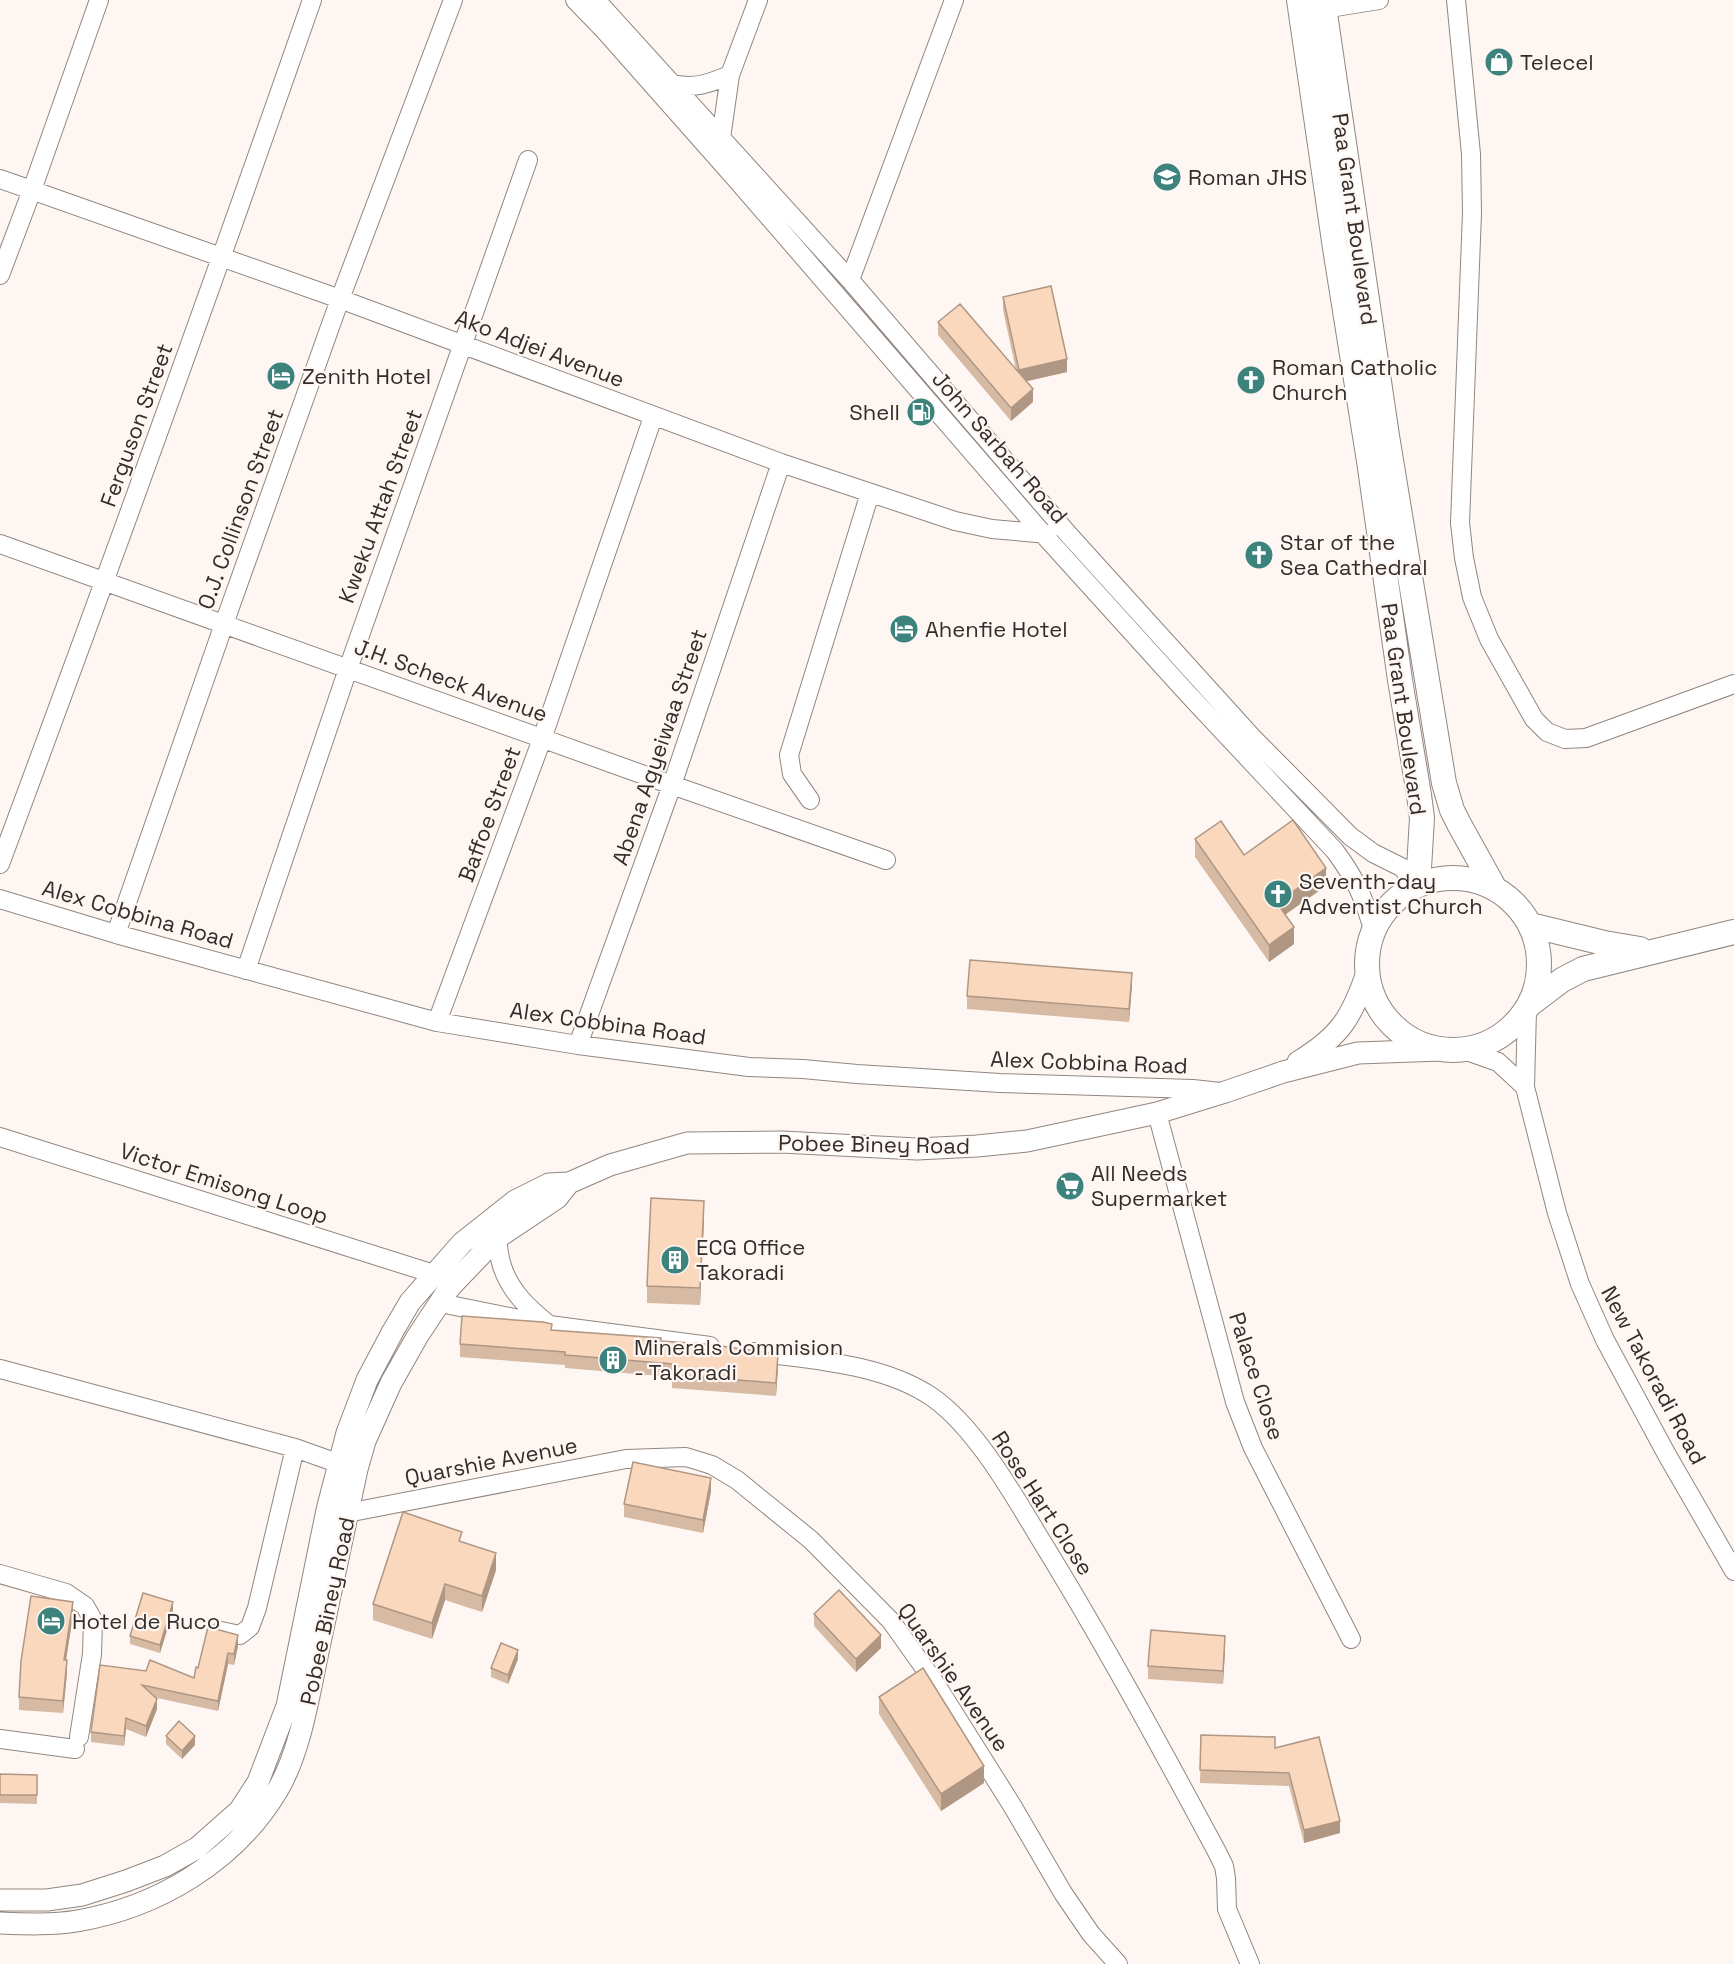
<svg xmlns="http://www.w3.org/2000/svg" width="1734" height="1964" font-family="'Space Grotesk',sans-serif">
<rect width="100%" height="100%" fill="#fef6f2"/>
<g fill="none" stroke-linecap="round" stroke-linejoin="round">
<g stroke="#92867f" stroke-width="20">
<path id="minor" d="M575 0 605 31 736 179 1043 534 1187 693 1335 851C1357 881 1363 896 1374 932
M596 0 850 280 1069 535 1252 737 1350 836 1373 853 1403 868 1415 887
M1456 0 1471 154 1472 213 1460 523 1464 558 1472 597 1489 639 1534 719 1547 732 1565 739 1586 738 1734 684
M1311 11 1379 0
M672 84C696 89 707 84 730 75
M721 138 730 75 758 0
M0 179 340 299 781 463 955 521 992 529 1048 534
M0 275 32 190 99 0
M850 280 954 0
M0 544 672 785 886 860
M810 800 792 774 789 755 870 493
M0 864C107 577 211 289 312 0
M0 899 116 934 437 1022 578 1045 749 1067 803 1069 857 1074 1000 1083 1193 1089 1220 1092
M116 934 224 624 340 299 453 0
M246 970 348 669 528 160
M1527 1010 1525 1087 1557 1213 1580 1284 1605 1340 1667 1455 1734 1571
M437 1022 542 739 653 417
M578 1045 672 785 781 463
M1464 1050 1498 1062 1525 1087
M1157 1113 1235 1402 1253 1448 1351 1639
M0 1137 434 1274
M497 1238C498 1247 499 1257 502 1266 510 1291 528 1308 548 1324
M440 1303 549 1325 710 1346
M753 1352C811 1360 882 1363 932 1397 975 1427 1012 1492 1039 1537 1102 1639 1159 1744 1216 1850L1224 1866 1226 1878 1227 1909 1250 1964
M0 1369 295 1448 340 1464
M347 1513 626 1459 686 1457 712 1465 737 1480 811 1540 891 1621 935 1683 1013 1807 1063 1893 1091 1934 1118 1964
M0 1574 66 1593 85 1606 93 1620 92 1654 79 1737
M221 1631 240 1635 250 1627 257 1608 295 1448
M0 1739 75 1749"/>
</g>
<g stroke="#92867f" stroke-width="23">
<path id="tertiary" d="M1298 1062C1341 1036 1352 1017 1368 970
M0 1900H47L82 1895 126 1881 165 1866 197 1848 240 1810 258 1782 287 1706 327 1510 347 1433 367 1380 393 1331 410 1302 462 1243 515 1201 549 1184 569 1183 610 1165 687 1143 782 1142 917 1149 977 1146 1027 1141 1157 1113 1225 1092 1283 1072 1358 1053 1441 1050
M0 1923C26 1924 52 1925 77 1921 158 1907 234 1862 277 1791 300 1753 309 1695 318 1652 331 1591 344 1530 357 1469L365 1441 391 1383 417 1337 450 1287 497 1238 557 1198 569 1183"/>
</g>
<g stroke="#92867f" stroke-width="26">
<path id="secondary" d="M1299 0 1335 248 1369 461 1400 680 1419 795 1422 818 1418 885
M1323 0 1387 436 1444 783 1452 810 1459 824 1495 889
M1367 964a86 86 0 1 1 172 0a86 86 0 1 1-172 0Z
M1530 925 1604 943 1640 949
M1529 1005 1562 980 1583 969 1734 932"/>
</g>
<use href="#minor" stroke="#fff" stroke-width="18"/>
<use href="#tertiary" stroke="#fff" stroke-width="21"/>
<use href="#secondary" stroke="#fff" stroke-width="24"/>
</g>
<path fill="#d7baa3" d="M1003 297 1067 372 1026 381 1033 402 1011 421 938 335V322L1016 370 1003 310Z
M1195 839 1244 855 1326 886 1285 915 1294 944 1269 962 1195 857Z
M1132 985 1129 1022 967 1009V996Z
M704 1218 700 1305 647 1303V1286Z
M552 1330 661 1341 778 1367 776 1396 672 1388V1377L565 1368V1365L460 1357V1344Z
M711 1491 703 1533 624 1517V1504Z
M462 1542 496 1570 482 1612 445 1600 432 1639 373 1620V1604Z
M173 1611 160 1653 130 1644V1636Z
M814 1614 881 1648 856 1672 814 1626Z
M73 1615 66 1660 67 1673 63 1713 19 1710V1697Z
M238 1646 234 1665 228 1664 218 1711 157 1698V1709L146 1737 126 1729 124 1746 91 1742V1732L100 1665 194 1678 198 1668Z
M1225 1649 1223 1684 1148 1679V1666Z
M518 1659 508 1684 491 1677V1668Z
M879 1697 984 1783 941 1811 879 1714Z
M1201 1735 1275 1748 1340 1833 1304 1843 1289 1786 1200 1783Z
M166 1736 195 1745 182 1759 166 1744Z
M0 1774 37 1775V1804L0 1803Z"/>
<path fill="#af9784" d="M1067 359V372L1019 383V370Z
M1033 389V402L1011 421V408Z
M1326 868V886L1277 920V903Z
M1294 927V944L1269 962V945Z
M1132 973V985L1129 1022V1009Z
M704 1201V1218L700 1305V1288Z
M778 1354V1367L776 1396V1383Z
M711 1478V1491L703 1533V1520Z
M496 1553V1570L482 1612V1596Z
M445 1584V1600L432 1639V1623Z
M73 1602V1615L64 1673V1660Z
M173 1602V1611L160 1653V1645Z
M238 1635V1646L234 1665V1654Z
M881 1635V1648L856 1672V1659Z
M1225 1636V1649L1223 1684V1671Z
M518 1650V1659L508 1684V1675Z
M228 1653V1664L218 1711V1701Z
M67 1660V1673L63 1713V1701Z
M157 1699V1709L146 1737V1726Z
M126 1718V1729L124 1746V1736Z
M195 1736V1745L182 1759V1751Z
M984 1766V1783L941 1811V1794Z
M1340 1821V1833L1304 1843V1830Z"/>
<path fill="#fad8bd" stroke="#af9784" stroke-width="1.5" d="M1051 286 1067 359 1019 370 1003 297Z
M960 304 1033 389 1011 408 938 322Z
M1293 820 1326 868 1277 903 1294 927 1269 945 1195 839 1221 821 1244 855Z
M970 960 1132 973 1129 1009 967 996Z
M651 1198 704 1201 700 1288 647 1286Z
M462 1316 543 1322 552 1324 551 1330 661 1338V1341L706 1344 778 1354 776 1383 672 1375 673 1364 565 1355V1352L460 1344Z
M633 1462 711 1478 703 1520 624 1504Z
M403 1512 462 1532 459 1541 496 1553 482 1596 445 1584 432 1623 373 1604Z
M839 1590 881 1635 856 1659 814 1614Z
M143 1593 173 1602 160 1645 130 1636Z
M31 1596 73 1602 64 1660H67L63 1701 19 1697 21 1661Z
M208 1627 238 1635 234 1654 228 1653 218 1701 142 1685 157 1699 146 1726 126 1718 124 1736 91 1732 100 1665 146 1671 150 1660 194 1678 196 1667 198 1668Z
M1151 1630 1225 1636 1223 1671 1148 1666Z
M501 1643 518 1650 508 1675 491 1668Z
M923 1668 984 1766 941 1794 879 1697Z
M179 1721 195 1736 182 1751 166 1736Z
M1201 1735 1275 1737V1748L1319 1737 1340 1821 1304 1830 1289 1773 1200 1770Z
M0 1774 37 1775V1795H0Z"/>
<defs>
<g id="shop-disc" transform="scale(1.5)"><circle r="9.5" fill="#3c837d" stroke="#fef6f2"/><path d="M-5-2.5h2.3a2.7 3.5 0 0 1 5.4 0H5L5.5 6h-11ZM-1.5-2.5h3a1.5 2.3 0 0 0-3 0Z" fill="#fff"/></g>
<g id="school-disc" transform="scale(1.5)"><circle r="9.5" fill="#3c837d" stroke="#fef6f2"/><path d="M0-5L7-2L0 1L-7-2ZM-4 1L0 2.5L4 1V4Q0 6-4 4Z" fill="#fff"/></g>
<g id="hotel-disc" transform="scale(1.5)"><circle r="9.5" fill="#3c837d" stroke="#fef6f2"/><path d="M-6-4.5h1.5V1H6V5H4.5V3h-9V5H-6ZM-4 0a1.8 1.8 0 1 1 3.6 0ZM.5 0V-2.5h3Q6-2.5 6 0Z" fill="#fff"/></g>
<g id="church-disc" transform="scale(1.5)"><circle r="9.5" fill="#3c837d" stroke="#fef6f2"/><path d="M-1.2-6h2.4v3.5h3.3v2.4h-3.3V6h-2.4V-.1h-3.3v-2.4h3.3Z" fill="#fff"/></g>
<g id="fuel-disc" transform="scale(1.5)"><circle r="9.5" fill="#3c837d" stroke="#fef6f2"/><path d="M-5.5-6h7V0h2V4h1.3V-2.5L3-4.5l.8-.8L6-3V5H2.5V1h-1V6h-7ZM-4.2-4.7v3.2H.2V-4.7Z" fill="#fff"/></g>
<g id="supermarket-disc" transform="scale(1.5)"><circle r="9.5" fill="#3c837d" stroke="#fef6f2"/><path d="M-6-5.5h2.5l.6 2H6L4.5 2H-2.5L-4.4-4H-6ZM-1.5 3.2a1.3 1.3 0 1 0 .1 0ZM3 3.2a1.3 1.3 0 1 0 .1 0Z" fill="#fff"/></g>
<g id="building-disc" transform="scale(1.5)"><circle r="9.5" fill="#3c837d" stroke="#fef6f2"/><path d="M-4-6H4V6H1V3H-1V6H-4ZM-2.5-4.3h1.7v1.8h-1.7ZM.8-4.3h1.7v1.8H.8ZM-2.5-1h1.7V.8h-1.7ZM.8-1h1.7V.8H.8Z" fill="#fff"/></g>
</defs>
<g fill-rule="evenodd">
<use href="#shop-disc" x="1499" y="62"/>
<use href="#school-disc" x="1167" y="177"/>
<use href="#hotel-disc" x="281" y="376"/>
<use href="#church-disc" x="1251" y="380"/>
<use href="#fuel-disc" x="921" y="412"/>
<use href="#church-disc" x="1259" y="555"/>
<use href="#hotel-disc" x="904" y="629"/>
<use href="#church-disc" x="1278" y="894"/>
<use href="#supermarket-disc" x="1070" y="1186"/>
<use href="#building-disc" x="675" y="1260"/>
<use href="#building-disc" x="613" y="1360"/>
<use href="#hotel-disc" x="51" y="1621"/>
</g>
<g text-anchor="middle" stroke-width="4.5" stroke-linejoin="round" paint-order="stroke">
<g font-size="22" fill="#322d2a" stroke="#fef6f2" text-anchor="start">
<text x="1520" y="70">Telecel</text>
<text x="1188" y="185">Roman JHS</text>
<text x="1272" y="375">Roman Catholic<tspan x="1272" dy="25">Church</tspan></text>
<text x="302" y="384">Zenith Hotel</text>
<text x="900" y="420" text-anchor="end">Shell</text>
<text x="1280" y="550">Star of the<tspan x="1280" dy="25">Sea Cathedral</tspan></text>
<text x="925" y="637">Ahenfie Hotel</text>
<text x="1299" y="889">Seventh-day<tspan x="1299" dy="25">Adventist Church</tspan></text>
<text x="1091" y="1181">All Needs<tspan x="1091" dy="25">Supermarket</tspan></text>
<text x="696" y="1255">ECG Office<tspan x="696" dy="25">Takoradi</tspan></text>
<text x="634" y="1355">Minerals Commision<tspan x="634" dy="25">- Takoradi</tspan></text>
<text x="72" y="1629">Hotel de Ruco</text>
</g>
<g font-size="22" fill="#322d2a" stroke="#fef6f2">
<text transform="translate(1355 219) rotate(82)" y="8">Paa Grant Boulevard</text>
<text transform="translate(540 348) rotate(21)" y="8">Ako Adjei Avenue</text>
<text transform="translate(136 425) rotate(-70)" y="8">Ferguson Street</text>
<text transform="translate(1000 447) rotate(49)" y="8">John Sarbah Road</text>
<text transform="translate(380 506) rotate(-70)" y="8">Kweku Attah Street</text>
<text transform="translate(240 509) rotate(-70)" y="8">O.J. Collinson Street</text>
<text transform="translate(451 680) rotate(20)" y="8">J.H. Scheck Avenue</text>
<text transform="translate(1404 709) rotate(82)" y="8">Paa Grant Boulevard</text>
<text transform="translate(659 747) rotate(-71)" y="8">Abena Agyeiwaa Street</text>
<text transform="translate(489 814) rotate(-70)" y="8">Baffoe Street</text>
<text transform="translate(138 914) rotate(16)" y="8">Alex Cobbina Road</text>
<text transform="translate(608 1023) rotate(8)" y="8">Alex Cobbina Road</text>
<text transform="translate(1089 1062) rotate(2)" y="8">Alex Cobbina Road</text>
<text transform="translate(874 1144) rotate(1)" y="8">Pobee Biney Road</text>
<text transform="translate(224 1183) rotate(18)" y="8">Victor Emisong Loop</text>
<text transform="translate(1654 1375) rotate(62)" y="8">New Takoradi Road</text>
<text transform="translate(1257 1376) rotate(72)" y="8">Palace Close</text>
<text transform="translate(491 1461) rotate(-11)" y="8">Quarshie Avenue</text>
<text transform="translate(1043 1503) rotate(57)" y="8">Rose Hart Close</text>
<text transform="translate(327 1611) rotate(-78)" y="8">Pobee Biney Road</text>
<text transform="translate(954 1677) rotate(55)" y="8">Quarshie Avenue</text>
</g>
</g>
</svg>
